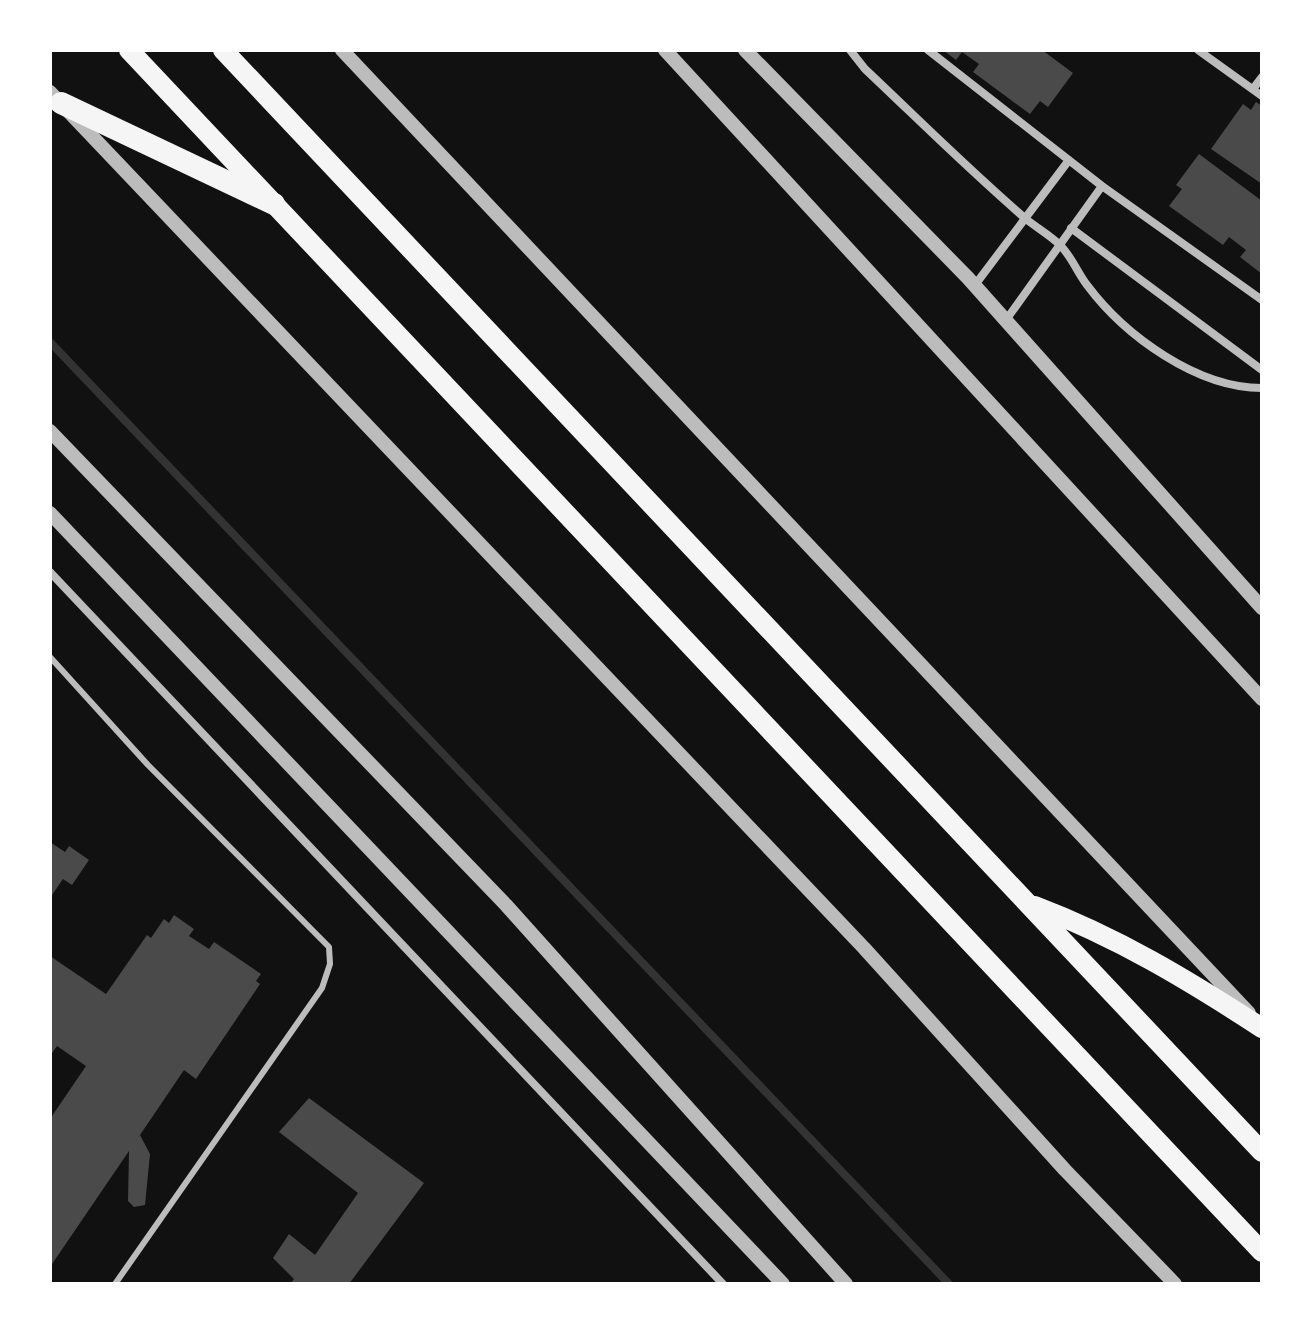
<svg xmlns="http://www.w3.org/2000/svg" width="1312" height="1334" font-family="'PT Serif',serif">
<rect width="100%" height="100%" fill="#111"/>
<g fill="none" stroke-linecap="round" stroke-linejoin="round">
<path stroke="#333" stroke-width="8" d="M50 342 949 1284"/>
</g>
<path fill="#4a4a4a" d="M943 50H1042L1073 73 1048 107 1040 101 1030 114 973 72 979 64 962 52 956 60Z
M1256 102 1262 106V184L1211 149 1243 104 1251 110Z
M1199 154 1262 201V274L1240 257 1246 250 1229 237 1223 245 1169 206 1182 189 1176 185Z
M50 842 65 852 69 846 89 860 72 885 63 879 50 898Z
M174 915 194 929 189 936 209 949 214 942 261 974 256 981 260 984 196 1079 184 1070 140 1135 150 1154 145 1205 134 1207 128 1201 129 1151 50 1267V1119L86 1066 57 1046 50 1056V956L106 994 147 935 151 938 164 919 169 923Z
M309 1098 424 1183 349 1284H290L294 1279 273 1258 289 1234 315 1255 358 1193 279 1132Z"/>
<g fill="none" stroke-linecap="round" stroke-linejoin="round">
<path stroke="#bcbcbc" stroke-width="6" d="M50 657 148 765 329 947 330 964 322 988 115 1284"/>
<path stroke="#bcbcbc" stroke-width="8" d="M850 50 865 69C918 119 970 171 1026 219 1037 228 1050 235 1060 245 1072 257 1077 272 1087 285 1125 336 1197 388 1262 388
M928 50 1102 186 1262 300
M1198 50 1262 96
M1253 89 1262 77
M1071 228 1262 370
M975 285 1069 160
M1006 320 1102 186
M50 572 723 1284"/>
<path stroke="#bcbcbc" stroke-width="14" d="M342 50 1249 1013
M665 50 1262 699
M745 50 968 278 1262 608
M50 92 864 948 1065 1170 1175 1284
M50 431 506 905 846 1284
M50 513 783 1284"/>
<path stroke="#f5f5f5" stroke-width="20" d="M129 50 1262 1252
M223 50 1262 1152
M1035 906C1117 937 1188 980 1262 1028"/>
<path stroke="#f5f5f5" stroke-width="22" d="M61 103 274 204"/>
</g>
<rect width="1312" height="1334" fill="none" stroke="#ffffff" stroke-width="104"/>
</svg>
